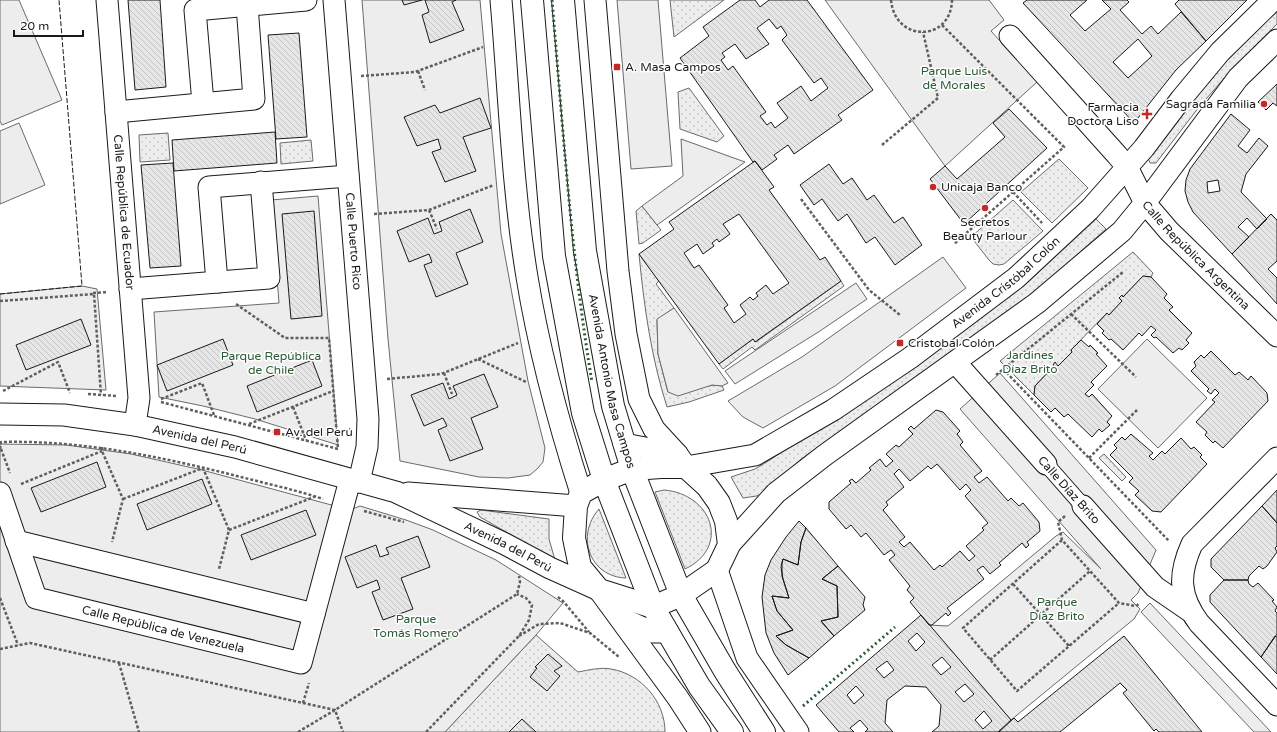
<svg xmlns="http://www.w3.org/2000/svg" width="1277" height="732" font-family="'Varela Round',sans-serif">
<defs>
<pattern id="grass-dots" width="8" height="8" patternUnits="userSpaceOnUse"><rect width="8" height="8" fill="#ededed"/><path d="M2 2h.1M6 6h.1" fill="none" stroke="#cbcbcb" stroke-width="1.8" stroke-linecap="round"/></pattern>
<pattern id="building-back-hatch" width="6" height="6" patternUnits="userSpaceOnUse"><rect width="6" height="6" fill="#e6e6e6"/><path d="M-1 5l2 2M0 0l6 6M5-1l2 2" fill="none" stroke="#c5c5c5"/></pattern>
</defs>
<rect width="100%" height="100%" fill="#fff"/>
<path fill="url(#grass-dots)" stroke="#6a6a6a" d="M670 0H724L674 37Z
M1277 9V24L1234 67 1199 107 1156 163H1150L1148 158 1174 123 1227 60Z
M689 88 724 136 717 142 680 129 678 92Z
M168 133 170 160 140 162 139 135Z
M311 140 313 161 281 164 280 143Z
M1059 159 1088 188 1052 223 1021 192Z
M1013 200 1043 231 1004 264 999 265 993 264 989 260 971 237Z
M642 206 661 230 643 243 639 244 636 211Z
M1096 219 1106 229 1034 293 800 460 763 495 743 498 731 477 755 469 770 460 1027 283Z
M1133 252 1153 273 1151 277 1143 276 1123 297 1121 296 1119 298 1122 301 1109 315 1106 314 1071 350 1072 352 1058 366 1055 363 1054 366 1035 386 1034 395 1000 361Z
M639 254 659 281 656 284 674 308 657 320 658 354 668 392 715 385 722 386 724 390 689 402 667 407C651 357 644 306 639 254Z
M841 281 844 286 755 350 752 347 723 369 719 364 753 339 756 342Z
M1104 454 1126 477 1122 481 1099 458Z
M664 490C712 494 731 547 685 569L655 492Z
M599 509 626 578C590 577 575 536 599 509Z
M481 510 549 519V539L555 560 480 517 477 512Z
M536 635 578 672C589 670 600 667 611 669 641 674 665 701 665 732H445Z"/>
<path fill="#ededed" stroke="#6a6a6a" d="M0 0H19L62 100 2 125 0 121Z
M362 0H480L501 234 528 381 545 448 543 462 537 469 530 475 508 478 479 477 400 461 388 339Z
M617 0H658L672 166 631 169Z
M825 0H989L1004 20 991 31 1037 82 945 166Z
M19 123 45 185 0 204V131Z
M681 139 745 162 657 225 642 206 683 176Z
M318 196 338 445 255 419 203 406 159 397 154 312 279 303 271 200Z
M943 257 966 288 835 386 763 428 743 417 728 401 802 357Z
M856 283 867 299 820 331 735 384 725 371Z
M82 286 97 289 106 390 0 386V294Z
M674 308 728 383 722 386 712 385 678 396 668 392 658 354 657 319Z
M1147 339 1207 398 1158 448 1098 389Z
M1000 373 1156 550 1138 593 1131 600 1140 609 1134 619 1011 720 929 625 948 626 1056 536 1063 532 1101 569 960 409Z
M0 444 66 445 131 454 202 470 350 510 360 506 406 520 433 530 496 560 563 603 536 635 445 732H0Z
M1150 603 1271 732H1254L1141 612Z"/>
<path fill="url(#building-back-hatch)" stroke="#1a1a1a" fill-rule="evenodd" d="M128 0H160L166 87 135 90Z
M402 0H422L404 5Z
M425 0H456L452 2 464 30 430 43 422 15 429 12Z
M740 0H755L760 7 769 0H807L873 90 838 115 842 120 794 154 788 145 774 155 777 159 762 170 755 161 753 162 680 58 709 36 703 27ZM769 19 777 29 781 26 787 35 782 40 814 83 821 78 828 88 811 101 801 86 777 103 788 118 775 128 771 122 767 125 760 116 766 112 733 66 728 70 721 60 725 57 722 53 735 44 746 59 769 44 757 28Z
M1027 0H1087L1070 15 1085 31 1111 9 1102 0H1127L1129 2 1120 10 1142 34 1151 26 1158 34 1181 12 1206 41 1176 70 1134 123 1023 3ZM1138 39 1152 56 1128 78 1113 62Z
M1179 0H1247L1206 41 1175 4Z
M299 33 307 137 276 139 268 35Z
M1277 84V106L1273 103 1266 110 1258 102Z
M480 98 491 128 463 137 476 171 445 182 432 152 441 149 438 139 417 146 404 117 435 105 440 113Z
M1009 109 1047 148 964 224 930 179 945 166 957 179 1005 137 993 123Z
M1231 114 1250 130 1238 146 1247 153 1259 138 1268 146 1246 174 1241 192 1267 219 1257 229 1247 218 1238 227 1249 237 1232 254 1193 212 1188 202 1185 191 1186 180 1190 169ZM1218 180 1220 191 1208 193 1207 182Z
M275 132 277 163 174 171 172 140Z
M755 161 774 187 769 190 820 260 825 257 841 281 755 342 753 339 719 364 639 254 674 229 669 222ZM739 214 789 283 773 294 766 285 756 293 758 296 753 300 750 297 740 305 746 314 734 323 724 308 728 305 699 265 694 268 684 253 697 244 703 254 714 246 712 243 717 239 719 242 730 234 723 224Z
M173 163 181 266 150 268 141 165Z
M829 164 843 184 852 178 867 200 874 195 894 223 903 217 922 245 895 265 875 237 866 243 847 214 838 221 822 199 814 205 800 185Z
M470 209 483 242 456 253 468 284 436 297 424 265 432 262 429 254 409 262 397 231 428 218 434 234 442 231 439 222Z
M314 211 322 316 291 319 282 214Z
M1271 214 1277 220V261L1268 269 1277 278V304L1232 254Z
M1143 276 1151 277 1167 294 1164 298 1173 307 1169 310 1192 333 1186 340 1189 343 1182 350 1179 348 1173 353 1156 337 1154 338 1151 335 1156 330 1151 326 1142 336 1139 333 1123 350 1111 339 1109 340 1102 333 1104 331 1097 324 1107 313 1109 315 1122 301 1119 298 1122 295 1123 297Z
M81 319 91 345 26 370 16 345Z
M223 339 233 365 167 391 157 365Z
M1081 340 1089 347 1090 345 1098 353 1096 354 1107 366 1091 382 1094 385 1085 394 1089 397 1092 394 1112 416 1107 422 1110 425 1102 432 1099 429 1092 437 1068 414 1064 417 1055 408 1051 412 1034 395 1035 386 1054 366 1053 365 1055 362 1058 366 1072 352 1071 350Z
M1211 351 1235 375 1239 372 1248 380 1251 376 1267 393 1268 401 1223 448 1215 441 1213 443 1205 435 1207 432 1196 422 1215 402 1212 400 1219 393 1215 389 1211 394 1207 391 1209 389 1191 371 1196 366 1194 362 1201 355 1204 358Z
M312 360 322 386 257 412 247 386Z
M484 374 498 407 471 418 483 449 450 461 438 430 447 426 443 418 424 426 411 395 443 383 449 399 457 395 453 386Z
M936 410 943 412 960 431 957 434 963 442 960 445 982 471 974 477 979 483 987 477 1008 501 1011 498 1019 506 1023 503 1039 522 1040 531 1027 542 1029 545 1026 548 1022 543 999 563 1001 565 990 574 983 566 977 570 984 579 947 608 951 613 948 616 946 613 932 625H929L910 602 914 598 907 590 910 586 889 560 895 555 891 550 884 555 866 533 861 537 851 525 846 529 829 509V502L851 483 849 481 852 479 856 483 871 470 869 468 880 459 886 467 893 461 886 454 896 445 899 447 913 434 908 429 911 426 914 429ZM937 464 960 490 966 484 971 490 965 496 988 523 982 528 984 530 966 546 975 556 969 561 960 551 942 567 940 565 934 570 910 542 904 547 899 542 905 537 883 510 888 505 886 502 904 487 894 474 899 469 910 481 928 466 931 469Z
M1131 434 1153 453 1149 456 1153 460 1162 451 1165 454 1181 438 1191 449 1194 447 1202 455 1200 457 1207 464 1161 512 1152 511 1135 495 1139 491 1129 482 1133 478 1110 455 1117 448 1114 445 1122 437 1125 440Z
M97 462 106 487 41 512 31 488Z
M202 479 212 504 147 530 137 504Z
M1277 490V523L1262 506Z
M1262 506 1277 523V546L1275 548 1277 552 1267 566 1263 569 1259 566 1249 576 1248 580H1224L1211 567V559Z
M306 510 316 535 251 560 241 535Z
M799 521 806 528 801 542 798 565 783 559 781 567 783 579 789 598 772 596 777 611 793 630 776 636 777 637 786 645 809 658 788 675 774 653 766 633 762 597 765 575 771 560 786 537Z
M806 528 838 566 822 579 837 586 838 617 821 621 834 636 809 658 786 645 777 637 776 636 793 630 777 611 772 596 789 598 782 576V562L783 559 798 565 801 542Z
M418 536 430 567 401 578 413 609 383 620 372 592 380 589 377 580 357 588 345 557 376 545 380 557 389 554 386 548Z
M838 566 865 597 863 605 865 610 834 636 821 621 838 617 837 586 822 579Z
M1224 580H1248L1249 584 1253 587 1258 583 1274 600 1272 601 1277 607 1275 611 1277 613V634L1261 657 1210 602V595Z
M921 615 1011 720 998 732H932L939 726 941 705 926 687 905 686 887 700 885 723 893 732H865L868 729 860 720 850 728 854 732H839L816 705ZM917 633 925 642 916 651 908 641ZM942 657 951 667 941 675 932 665ZM887 661 894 670 884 678 876 669ZM965 684 974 694 964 702 955 692ZM856 686 864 695 854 704 847 695ZM984 711 992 721 983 729 975 720Z
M1124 636 1202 732H1159L1156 729 1154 731 1123 693 1127 690 1120 683 1060 732H999L1014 718 1018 722Z
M1275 636 1277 637V674L1261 657Z
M548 654 562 666 554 671 560 676 547 691 530 677 537 668 535 667Z
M522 719 536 732H509Z"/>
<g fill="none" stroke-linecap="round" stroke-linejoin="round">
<g stroke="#1a1a1a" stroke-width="17">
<path id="pedestrian" d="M1046 464 1083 506"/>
</g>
<g stroke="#1a1a1a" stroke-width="23">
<g id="minor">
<path id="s1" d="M107 0 139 398 135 425"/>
<path id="s2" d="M334 0 368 419 367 447 359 482"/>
<path d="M501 0C509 92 512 186 527 277 539 351 558 421 581 493"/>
<path id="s3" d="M595 0 618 271 626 334 639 399 654 429 677 454 686 467 755 455 833 410 910 358 1016 278 1090 209 1144 148 1181 99 1220 52 1273 0"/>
<path id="s4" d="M1010 36 1117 155 1127 167 1145 203 1169 231 1277 336"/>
<path d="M203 103 195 10 306 0"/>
<path d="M116 112 254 99 247 5"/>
<path d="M217 282 209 187 348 176"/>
<path d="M130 289 269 278 261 182"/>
<path d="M955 362 1046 464"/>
<path id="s5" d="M0 414 64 415 135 425 235 447 396 492 505 544 550 568 599 590 678 698 700 732"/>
<path d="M624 444 677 454"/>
<path d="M1277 458 1192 544C1178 575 1179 596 1199 623L1277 705"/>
<path id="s6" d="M0 493 36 598 301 663 350 480"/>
<path d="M408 493 576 506"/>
<path d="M1083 506 1155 587 1190 611"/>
<path d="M16 541 314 614"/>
<path d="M729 545 776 493 825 455 1037 303 1122 231 1145 203 1238 78 1277 40"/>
<path d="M717 570 747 658 798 732"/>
<path d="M621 618 652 632H668"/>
</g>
</g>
<g stroke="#1a1a1a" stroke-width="24">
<g id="trunk">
<path d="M532 0 554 256 583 413 604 480 653 607 699 686 732 732"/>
<path id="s7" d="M563 0 585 251 613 406 632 469 681 595 725 671 764 732"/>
<path d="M661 467H686L707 486 719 503 726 521 729 545 717 570 681 595 653 607 599 590 580 567 574 538 576 506 581 493 604 480 632 469Z"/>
</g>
</g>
<path stroke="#5f5f5f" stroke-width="2.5" stroke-dasharray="3 2" stroke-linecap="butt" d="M891 0C895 43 951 42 952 0
M942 25 1064 147 954 244
M418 71 425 90
M361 76 415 72 483 47
M882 145 938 98 923 32
M1013 192 1042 223
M801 199 869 290 900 315
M429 210 437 229
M374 214 429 210 494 185
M93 293 108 292
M0 301 94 294 101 395
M1071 314 1136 377
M478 359 526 382
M1003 369 1169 541
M444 373 452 394
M996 375 1123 272
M387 379 441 374 518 343
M3 391 58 362 70 393
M88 394 117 396
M161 399 202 383 214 415
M161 402 338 449 329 338H285L236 304
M293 407 306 440
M249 424 333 391
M102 447V451L123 499 112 542
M0 449 1 442C83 440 162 457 241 477 268 484 296 490 323 499
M1 449 10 473
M1089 458 1137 410
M21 484 102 451
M123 499 203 468 229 530 219 569
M364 511 404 522
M1065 516 1058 522 1062 540 1119 603 1136 606 1140 603
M229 530 314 497
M1062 540 963 628 1017 691 1119 603
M1013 584 1069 646
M558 597 563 601 589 632
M0 598 18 645
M519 636 539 624 560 623 590 633 619 657
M0 649 30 643 335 710 343 732
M990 660 1090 571
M119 663 139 732
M303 703 309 683
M298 732 335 710 517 594 520 582 519 576
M426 732 519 636 529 620 532 605 526 598 517 594"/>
<use href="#pedestrian" stroke="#fff" stroke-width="15"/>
<use href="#minor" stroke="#fff" stroke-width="21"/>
<use href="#trunk" stroke="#fff" stroke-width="22"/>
<path stroke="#2b5a34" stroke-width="3" stroke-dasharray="2 3" stroke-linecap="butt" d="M552 0C563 128 571 256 592 382
M803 706 895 627"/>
<path stroke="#1a1a1a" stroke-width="1" stroke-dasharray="5 2" stroke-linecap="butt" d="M0 294 82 286 59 0"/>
</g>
<g fill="#c62828" stroke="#fff" stroke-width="1.5">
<rect x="613" y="63" width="8" height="8" rx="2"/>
<circle cx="1264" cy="104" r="4"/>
<path d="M1145 108h4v4h4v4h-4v4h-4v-4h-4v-4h4z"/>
<circle cx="933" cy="187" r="4"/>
<circle cx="985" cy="208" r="4"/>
<rect x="896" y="339" width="8" height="8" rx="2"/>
<rect x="273" y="428" width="8" height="8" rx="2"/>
</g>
<g text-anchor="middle" stroke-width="3" stroke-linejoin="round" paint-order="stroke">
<g font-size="12" fill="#1a1a1a" stroke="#fff" text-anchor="start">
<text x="625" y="71">A. Masa Campos</text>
<text x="1256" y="108" text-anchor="end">Sagrada Familia</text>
<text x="1139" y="111" text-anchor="end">Farmacia<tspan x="1139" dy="14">Doctora Liso</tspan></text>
<text x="941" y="191">Unicaja Banco</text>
<text x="985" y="226" text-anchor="middle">Secretos<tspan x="985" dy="14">Beauty Parlour</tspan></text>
<text x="908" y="347">Cristobal Colón</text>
<text x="285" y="436">Av. del Perú</text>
</g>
<g font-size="12" fill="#2b5a34" stroke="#fff">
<text x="954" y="75">Parque Luis<tspan x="954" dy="14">de Morales</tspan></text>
<text x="1030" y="359">Jardines<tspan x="1030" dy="14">Díaz Brito</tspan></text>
<text x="271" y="360">Parque República<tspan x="271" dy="14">de Chile</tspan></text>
<text x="1057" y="606">Parque<tspan x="1057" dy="14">Díaz Brito</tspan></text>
<text x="416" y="623">Parque<tspan x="416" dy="14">Tomás Romero</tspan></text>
</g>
<g font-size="12" fill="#1a1a1a" stroke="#fff">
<text dy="4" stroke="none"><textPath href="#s1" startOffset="213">Calle República de Ecuador</textPath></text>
<text dy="4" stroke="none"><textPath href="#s2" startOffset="242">Calle Puerto Rico</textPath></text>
<text dy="4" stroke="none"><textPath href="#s4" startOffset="289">Calle República Argentina</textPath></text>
<text dy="4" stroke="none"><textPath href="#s3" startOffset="860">Avenida Cristóbal Colón</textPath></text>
<text dy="4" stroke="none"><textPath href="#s7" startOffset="385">Avenida Antonio Masa Campos</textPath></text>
<text dy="4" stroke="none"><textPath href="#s5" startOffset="202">Avenida del Perú</textPath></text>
<text transform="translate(1069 490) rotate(48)" y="4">Calle Díaz Brito</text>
<text dy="4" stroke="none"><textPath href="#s5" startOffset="530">Avenida del Perú</textPath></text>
<text dy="4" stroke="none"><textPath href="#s6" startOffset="242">Calle República de Venezuela</textPath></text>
</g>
</g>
<path d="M14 30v6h69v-6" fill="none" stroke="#1a1a1a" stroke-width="2"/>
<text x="20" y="30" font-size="12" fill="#1a1a1a" stroke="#ffffff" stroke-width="3" paint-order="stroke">20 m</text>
</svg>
